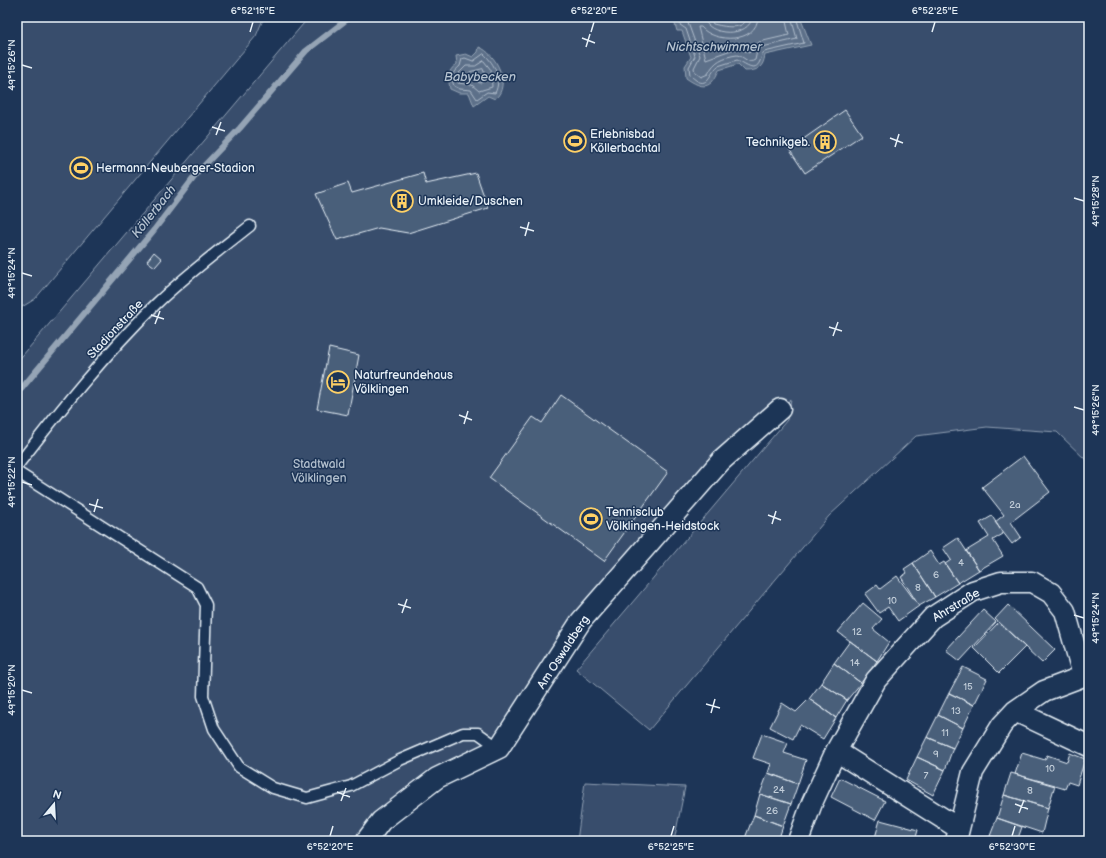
<svg xmlns="http://www.w3.org/2000/svg" width="1106" height="858" font-family="'Balsamiq Sans',sans-serif">
<rect width="100%" height="100%" fill="#1d3557"/>
<filter id="ink" filterUnits="userSpaceOnUse"><feTurbulence type="fractalNoise" baseFrequency=".025" numOctaves="2"/><feDisplacementMap in="SourceGraphic" scale="8" xChannelSelector="R" yChannelSelector="G"/><feConvolveMatrix kernelMatrix="1 2 1 2 8 2 1 2 1" color-interpolation-filters="sRGB"/></filter>
<g filter="url(#ink)">
<path fill="#374d6c" stroke="#909fb2" d="M17 17H264L256 36 35 299 17 310Z
M309 17H1089V463L1057 432 987 427 916 436 829 516 649 730 576 669 787 420 791 399 721 461 581 621 499 748 437 778 366 841H17V362Z
M585 782 685 787 674 841H577Z"/>
<path fill="#5d7089" stroke="#95a4b5" d="M685 17H713L715 20C726 23 735 25 745 17H800L811 45 765 55C763 68 758 71 745 71L738 64 719 70C711 89 703 90 686 78L685 66 691 57 682 31H677L674 21Z
M479 47C496 53 512 85 495 99L488 96 474 106 469 93H459L450 89C448 77 447 71 457 64L456 56 466 54 473 57 478 52Z"/>
<g fill="none" stroke-linecap="round" stroke-linejoin="round">
<path stroke="#b0bdcc" stroke-width="1" d="M684 17 680 25 686 29 695 56 689 67 690 75C708 93 708 74 718 66L737 60C744 62 755 74 760 61 762 57 761 55 764 52L804 43 796 17
M689 17 688 23 700 56 694 68 695 72 701 77 708 74C714 61 723 57 737 55 744 56 748 65 755 60L757 51 762 47 797 39 791 17
M704 17C706 37 751 38 752 17
M710 17 713 24C722 26 745 32 747 17
M758 17C757 44 714 43 701 27H698L706 59 734 49H741L749 53 759 42 789 35 785 17
M484 54C495 64 502 79 495 93L487 92 477 99 471 90 460 89 454 86C450 76 453 72 460 66L462 59 465 58 473 61Z
M484 61 491 70 492 87 479 91 472 85 458 83V74L466 66H475Z
M483 69 486 78 485 81 480 83 467 77 470 72Z"/>
<path stroke="#95a4b5" stroke-width="6" d="M17 394 154 230 199 171 240 128 306 51 350 17"/>
</g>
<path fill="#495e7a" stroke="#e8f1f8" d="M845 110 862 135 805 173 789 149Z
M423 173 426 184 476 173 488 208 408 233 379 228 337 240 316 194 348 183 352 193Z
M154 252 162 259 155 267 147 261Z
M329 348 359 355 348 415 317 409Z
M561 395 668 472 604 561 489 478 533 417 542 423Z
M1023 456 1050 492 1011 522 1021 537 1012 544 995 522 1004 515 982 487Z
M992 516 1003 534 993 540 1003 556 979 570 966 551 989 537 980 523Z
M958 538 979 570 958 583 945 564 951 560 943 548Z
M930 551 939 565 944 562 958 583 935 597 913 563Z
M913 563 935 597 919 606 901 577 907 573 904 569Z
M897 576 919 606 898 621 888 607 879 613 865 594 877 585 880 589Z
M863 603 882 619 873 629 889 642 877 661 838 632Z
M1008 605 1055 650 1042 663 995 619Z
M983 610 996 622 960 661 946 650Z
M999 622 1025 647 999 673 974 648Z
M850 641 877 661 861 683 834 663Z
M834 663 861 683 847 700 821 683Z
M963 667 987 679 974 705 949 693Z
M821 683 847 700 836 718 809 699Z
M949 693 974 705 963 728 938 715Z
M809 699 836 718 823 739 800 725 793 739 770 727 782 703 796 712Z
M938 715 963 728 953 748 927 737Z
M762 734 788 743 784 753 806 760 798 784 768 773 771 764 753 758Z
M927 737 953 748 945 770 917 757Z
M1022 753 1045 760 1047 755 1067 762 1070 753 1085 759 1077 785 1068 782 1065 789 1015 774Z
M917 757 945 770 933 795 906 780Z
M768 773 798 784 791 804 760 794Z
M1011 773 1055 785 1048 808 1004 795Z
M840 778 885 801 875 820 831 797Z
M760 794 791 804 783 826 754 815Z
M1004 795 1048 808 1042 833 997 818Z
M754 815 783 826 778 841H754L745 838Z
M997 818 1022 827 1017 841H1006L990 836Z
M880 820 918 830 915 841H874Z
M990 836 1006 841H989Z"/>
<g fill="none" stroke-linecap="round" stroke-linejoin="round">
<g stroke="#e8f1f8" stroke-width="13">
<path id="lane" d="M17 466C60 410 105 354 156 304 185 276 218 251 250 226
M17 472 197 587 206 605 203 696 214 729 239 767 273 788 307 798 351 786 400 760 463 733H478L499 748"/>
</g>
<g stroke="#e8f1f8" stroke-width="23">
<path id="street" d="M1015 711 1089 746
M836 751 958 828
M366 841 381 821 437 778 499 748 581 621 721 461 780 409
M798 841 812 803 836 751 876 680 933 617 973 591 1001 582H1032L1051 593 1065 611 1083 675
M956 841 973 772 1002 725 1015 711 1044 691 1089 674"/>
</g>
<use href="#lane" stroke="#1d3557" stroke-width="10"/>
<use href="#street" stroke="#1d3557" stroke-width="20"/>
</g>
</g>
<path fill="none" stroke="#e8f1f8" stroke-width="1.5" d="M250 32 253 22M591 32 594 22M932 32 935 22M582 38 595 43M586 47 590 34M22 65 32 68M212 127 225 131M216 135 221 122M890 138 903 143M895 147 899 134M1074 198 1084 201M520 227 534 231M525 236 529 222M22 273 32 276M151 315 164 319M155 324 160 311M829 327 842 331M833 336 838 322M1074 407 1084 410M459 415 472 420M464 424 468 411M22 482 32 485M89 504 103 508M94 512 98 499M768 515 781 520M772 524 776 511M398 604 411 608M402 613 407 599M1074 615 1084 618M22 690 32 693M706 704 720 708M711 713 715 699M337 792 350 797M341 801 346 788M1015 804 1028 809M1019 813 1024 800M330 836 333 826M671 836 674 826M1012 836 1015 826"/>
<defs>
<g id="stadium-ring" transform="scale(1.15)"><circle r="9.5" fill="#1d3557" stroke="#ffd166" stroke-width="1.5"/><path d="M0-5a6.5 5 0 1 0 0 10a6.5 5 0 1 0 0-10ZM-3.5-1.8h7v3.6h-7Z" fill="#ffd166"/></g>
<g id="building-ring" transform="scale(1.15)"><circle r="9.5" fill="#1d3557" stroke="#ffd166" stroke-width="1.5"/><path d="M-4-6H4V6H1V3H-1V6H-4ZM-2.5-4.3h1.7v1.8h-1.7ZM.8-4.3h1.7v1.8H.8ZM-2.5-1h1.7V.8h-1.7ZM.8-1h1.7V.8H.8Z" fill="#ffd166"/></g>
<g id="hotel-ring" transform="scale(1.15)"><circle r="9.5" fill="#1d3557" stroke="#ffd166" stroke-width="1.5"/><path d="M-6-4.5h1.5V1H6V5H4.5V3h-9V5H-6ZM-4 0a1.8 1.8 0 1 1 3.6 0ZM.5 0V-2.5h3Q6-2.5 6 0Z" fill="#ffd166"/></g>
</defs>
<g fill-rule="evenodd">
<use href="#stadium-ring" x="575" y="141"/>
<use href="#building-ring" x="825" y="142"/>
<use href="#stadium-ring" x="81" y="168"/>
<use href="#building-ring" x="402" y="201"/>
<use href="#hotel-ring" x="338" y="382"/>
<use href="#stadium-ring" x="591" y="519"/>
</g>
<g text-anchor="middle" stroke-width="3" stroke-linejoin="round" paint-order="stroke">
<g font-size="10" fill="#c0ccd8">
<text x="1015" y="508">2a</text>
<text x="961" y="566">4</text>
<text x="936" y="578">6</text>
<text x="918" y="591">8</text>
<text x="892" y="604">10</text>
<text x="857" y="635">12</text>
<text x="855" y="666">14</text>
<text x="968" y="690">15</text>
<text x="956" y="714">13</text>
<text x="945" y="736">11</text>
<text x="936" y="757">9</text>
<text x="1050" y="772">10</text>
<text x="926" y="779">7</text>
<text x="779" y="793">24</text>
<text x="1030" y="794">8</text>
<text x="772" y="814">26</text>
</g>
<g font-size="12" fill="#e8f1f8" stroke="#1d3557" text-anchor="start">
<text x="590" y="138">Erlebnisbad<tspan x="590" dy="14">Köllerbachtal</tspan></text>
<text x="810" y="146" text-anchor="end">Technikgeb.</text>
<text x="96" y="172">Hermann-Neuberger-Stadion</text>
<text x="418" y="205">Umkleide/Duschen</text>
<text x="354" y="379">Naturfreundehaus<tspan x="354" dy="14">Völklingen</tspan></text>
<text x="606" y="516">Tennisclub<tspan x="606" dy="14">Völklingen-Heidstock</tspan></text>
</g>
<g font-size="12" fill="#e8f1f8" stroke="#1d3557">
<text transform="translate(115 329) rotate(-47)" y="4">Stadionstraße</text>
<text transform="translate(956 605) rotate(-31)" y="4">Ahrstraße</text>
<text transform="translate(563 652) rotate(-57)" y="4">Am Oswaldberg</text>
</g>
<g font-size="12" fill="#b3c0ce" stroke="#1d3557">
<text x="319" y="468">Stadtwald<tspan x="319" dy="14">Völklingen</tspan></text>
</g>
<g font-size="13" font-style="italic" fill="#b7c4d1" stroke="#1d3557">
<text x="714" y="51">Nichtschwimmer</text>
<text x="480" y="81">Babybecken</text>
<text transform="translate(153 211) rotate(-52)" y="5">Köllerbach</text>
</g>
</g>
<rect width="1106" height="858" fill="none" stroke="#1d3557" stroke-width="44"/>
<g transform="translate(54 804) rotate(18)" stroke="#1d3557" stroke-width="3" paint-order="stroke">
<path d="M0-3L7 15L0 10L-7 15Z" fill="#e8f1f8"/>
<text y="-6" font-size="11" font-weight="bold" text-anchor="middle" fill="#e8f1f8">N</text>
</g>
<rect x="22" y="22" width="1062" height="814" fill="none" stroke="#e8f1f8" stroke-width="1.5"/>
<g font-size="10" text-anchor="middle" fill="#e8f1f8">
<text x="253" y="14">6°52'15"E</text>
<text x="594" y="14">6°52'20"E</text>
<text x="935" y="14">6°52'25"E</text>
<text transform="translate(11 65) rotate(-90)" y="4">49°15'26"N</text>
<text transform="translate(1095 201) rotate(-90)" y="4">49°15'28"N</text>
<text transform="translate(11 273) rotate(-90)" y="4">49°15'24"N</text>
<text transform="translate(1095 410) rotate(-90)" y="4">49°15'26"N</text>
<text transform="translate(11 482) rotate(-90)" y="4">49°15'22"N</text>
<text transform="translate(1095 618) rotate(-90)" y="4">49°15'24"N</text>
<text transform="translate(11 690) rotate(-90)" y="4">49°15'20"N</text>
<text x="330" y="850">6°52'20"E</text>
<text x="671" y="850">6°52'25"E</text>
<text x="1012" y="850">6°52'30"E</text>
</g>
</svg>
